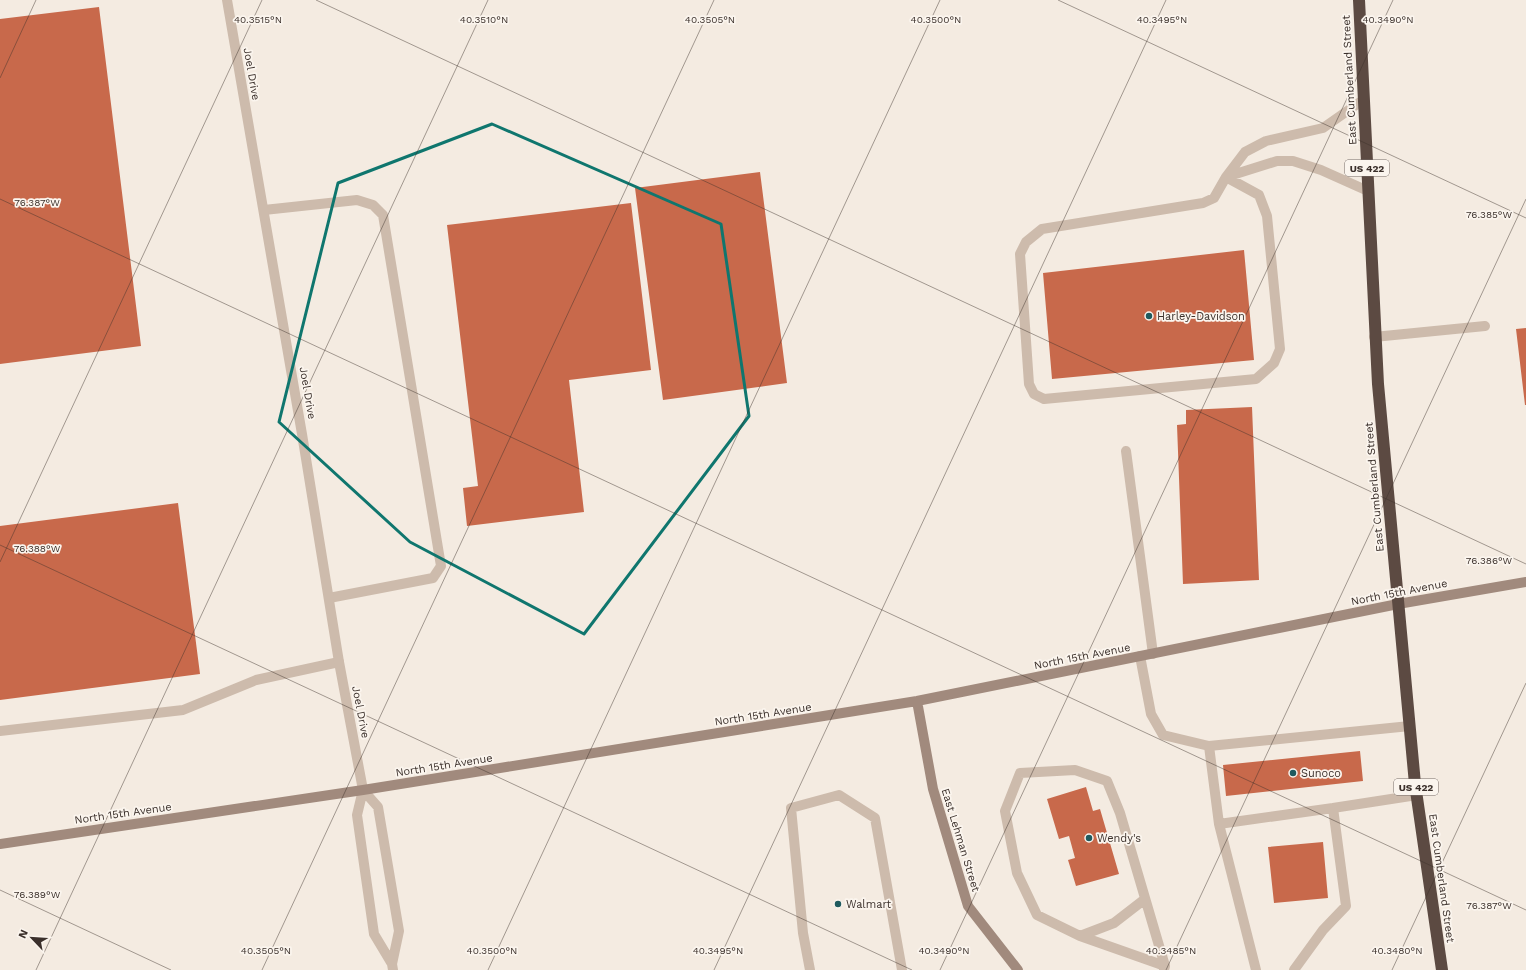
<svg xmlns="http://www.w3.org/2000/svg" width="1526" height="970" font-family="'Work Sans',sans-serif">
<rect width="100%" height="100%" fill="#f4ebe1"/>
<path fill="#c8694b" d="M99 7 141 346 0 364V19Z
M760 172 787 383 663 400 635 188Z
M631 203 651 370 569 380 584 512 467 526 463 488 478 486 447 225Z
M1244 250 1254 360 1052 379 1043 273Z
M1526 328V405H1525L1516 329Z
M1252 407 1259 580 1183 584 1177 425 1186 424V410Z
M178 503 200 674 0 700V526Z
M1360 751 1363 781 1226 796 1223 765Z
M1086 787 1093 811 1100 809 1119 874 1076 886 1068 860 1075 858 1069 836 1059 839 1047 799Z
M1323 842 1328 898 1274 903 1268 847Z"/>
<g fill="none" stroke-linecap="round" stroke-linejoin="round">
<path stroke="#cdbbac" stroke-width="10" d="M1363 100 1323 128 1266 141 1245 152 1226 177 1277 161H1293L1321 170 1368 191
M1226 177 1259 195 1267 216 1280 349 1274 363 1256 379 1044 399 1034 394 1029 384 1020 254 1026 242 1042 229 1203 203 1214 198Z
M264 210 357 200 373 205 383 215 441 566 433 578 329 598
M1374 337 1485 326
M1126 451 1153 654
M1140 656 1151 714 1163 735 1209 746 1219 824 1333 808
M0 731 183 710 256 680 339 662
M1209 746 1410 726
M363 790 357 815 374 934 392 964 393 970
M363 790 378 807 399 931 392 964
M1219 824 1256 970
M1080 936 1114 923 1145 899
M810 970 803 933 791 808 839 795 875 818 902 970
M1164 970 1165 966 1120 813 1107 781 1075 770 1020 773 1005 811 1017 873 1037 915 1080 936 1165 966
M1294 970 1323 930 1346 906 1333 808 1417 795"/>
<path stroke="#cdbbac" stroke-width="10" d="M227 0 302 434 339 662 363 790"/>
<path stroke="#a18a7d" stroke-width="10" d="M917 701 933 789 968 906 1018 970
M0 844 363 790 917 701 1398 604 1526 582"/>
<path stroke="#5c4a42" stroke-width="12" d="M1359 0 1378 384 1415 784 1442 970"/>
</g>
<path fill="none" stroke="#0f766e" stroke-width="3" stroke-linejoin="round" d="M492 124 721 224 749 416 584 634 410 542 279 422 338 183Z"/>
<path fill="none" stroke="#3b302b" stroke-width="1" stroke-opacity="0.45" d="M316 0 1526 564M1058 0 1526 218M0 78 36 0M0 199 1526 910M0 545 912 970M0 562 262 0M0 890 171 970M36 970 488 0M262 970 714 0M488 970 940 0M714 970 1166 0M940 970 1393 0M1166 970 1526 199M1392 970 1526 683"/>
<g fill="#1f5a5e" stroke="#fbf5ee" stroke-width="1.5">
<circle cx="1149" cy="316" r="4"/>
<circle cx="1293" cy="773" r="4"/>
<circle cx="1089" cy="838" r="4"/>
<circle cx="838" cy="904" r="4"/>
</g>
<g text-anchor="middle" stroke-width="3.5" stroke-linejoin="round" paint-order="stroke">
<g fill="#fbf5ee" stroke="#756b66" stroke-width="1">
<rect x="1345" y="160" width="44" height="16" rx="3"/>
<rect x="1394" y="779" width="44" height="16" rx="3"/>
</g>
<g font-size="10" font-weight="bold" fill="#3b302b">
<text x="1367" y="172">US 422</text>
<text x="1416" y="791">US 422</text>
</g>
<g font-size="11" fill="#3b302b" stroke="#fbf5ee">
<text transform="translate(252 74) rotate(80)" y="4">Joel Drive</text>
<text transform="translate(1349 80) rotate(-93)" y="4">East Cumberland Street</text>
<text transform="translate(308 393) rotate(80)" y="4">Joel Drive</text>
<text transform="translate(1374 487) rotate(-95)" y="4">East Cumberland Street</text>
<text transform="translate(1399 592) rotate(-11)" y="4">North 15th Avenue</text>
<text transform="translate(1082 656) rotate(-11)" y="4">North 15th Avenue</text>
<text transform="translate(361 712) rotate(79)" y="4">Joel Drive</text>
<text transform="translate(763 714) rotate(-9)" y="4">North 15th Avenue</text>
<text transform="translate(444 765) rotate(-9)" y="4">North 15th Avenue</text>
<text transform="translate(123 813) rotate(-8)" y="4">North 15th Avenue</text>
<text transform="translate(961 840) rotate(73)" y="4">East Lehman Street</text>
<text transform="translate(1442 878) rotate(82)" y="4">East Cumberland Street</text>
</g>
<g font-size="11" fill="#3b302b" stroke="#fbf5ee" text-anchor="start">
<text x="1157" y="320">Harley-Davidson</text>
<text x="1301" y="777">Sunoco</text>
<text x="1097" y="842">Wendy's</text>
<text x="846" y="908">Walmart</text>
</g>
</g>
<g font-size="10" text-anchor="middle" fill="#3b302b" stroke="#fbf5ee" stroke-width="3.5" stroke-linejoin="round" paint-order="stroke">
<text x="258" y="23">40.3515°N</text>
<text x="484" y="23">40.3510°N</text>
<text x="710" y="23">40.3505°N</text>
<text x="936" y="23">40.3500°N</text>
<text x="1162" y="23">40.3495°N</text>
<text x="1388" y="23">40.3490°N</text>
<text x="37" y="206">76.387°W</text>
<text x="1489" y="218">76.385°W</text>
<text x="37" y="552">76.388°W</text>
<text x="1489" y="564">76.386°W</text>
<text x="37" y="898">76.389°W</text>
<text x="1489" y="909">76.387°W</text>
<text x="266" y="954">40.3505°N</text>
<text x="492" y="954">40.3500°N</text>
<text x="718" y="954">40.3495°N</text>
<text x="944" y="954">40.3490°N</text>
<text x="1171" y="954">40.3485°N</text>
<text x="1397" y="954">40.3480°N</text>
</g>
<g transform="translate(32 938) rotate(295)" stroke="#fbf5ee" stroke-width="3" paint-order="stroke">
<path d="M0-3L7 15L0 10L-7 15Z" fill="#3b302b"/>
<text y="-6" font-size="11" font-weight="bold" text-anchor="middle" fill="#3b302b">N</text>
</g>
</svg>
